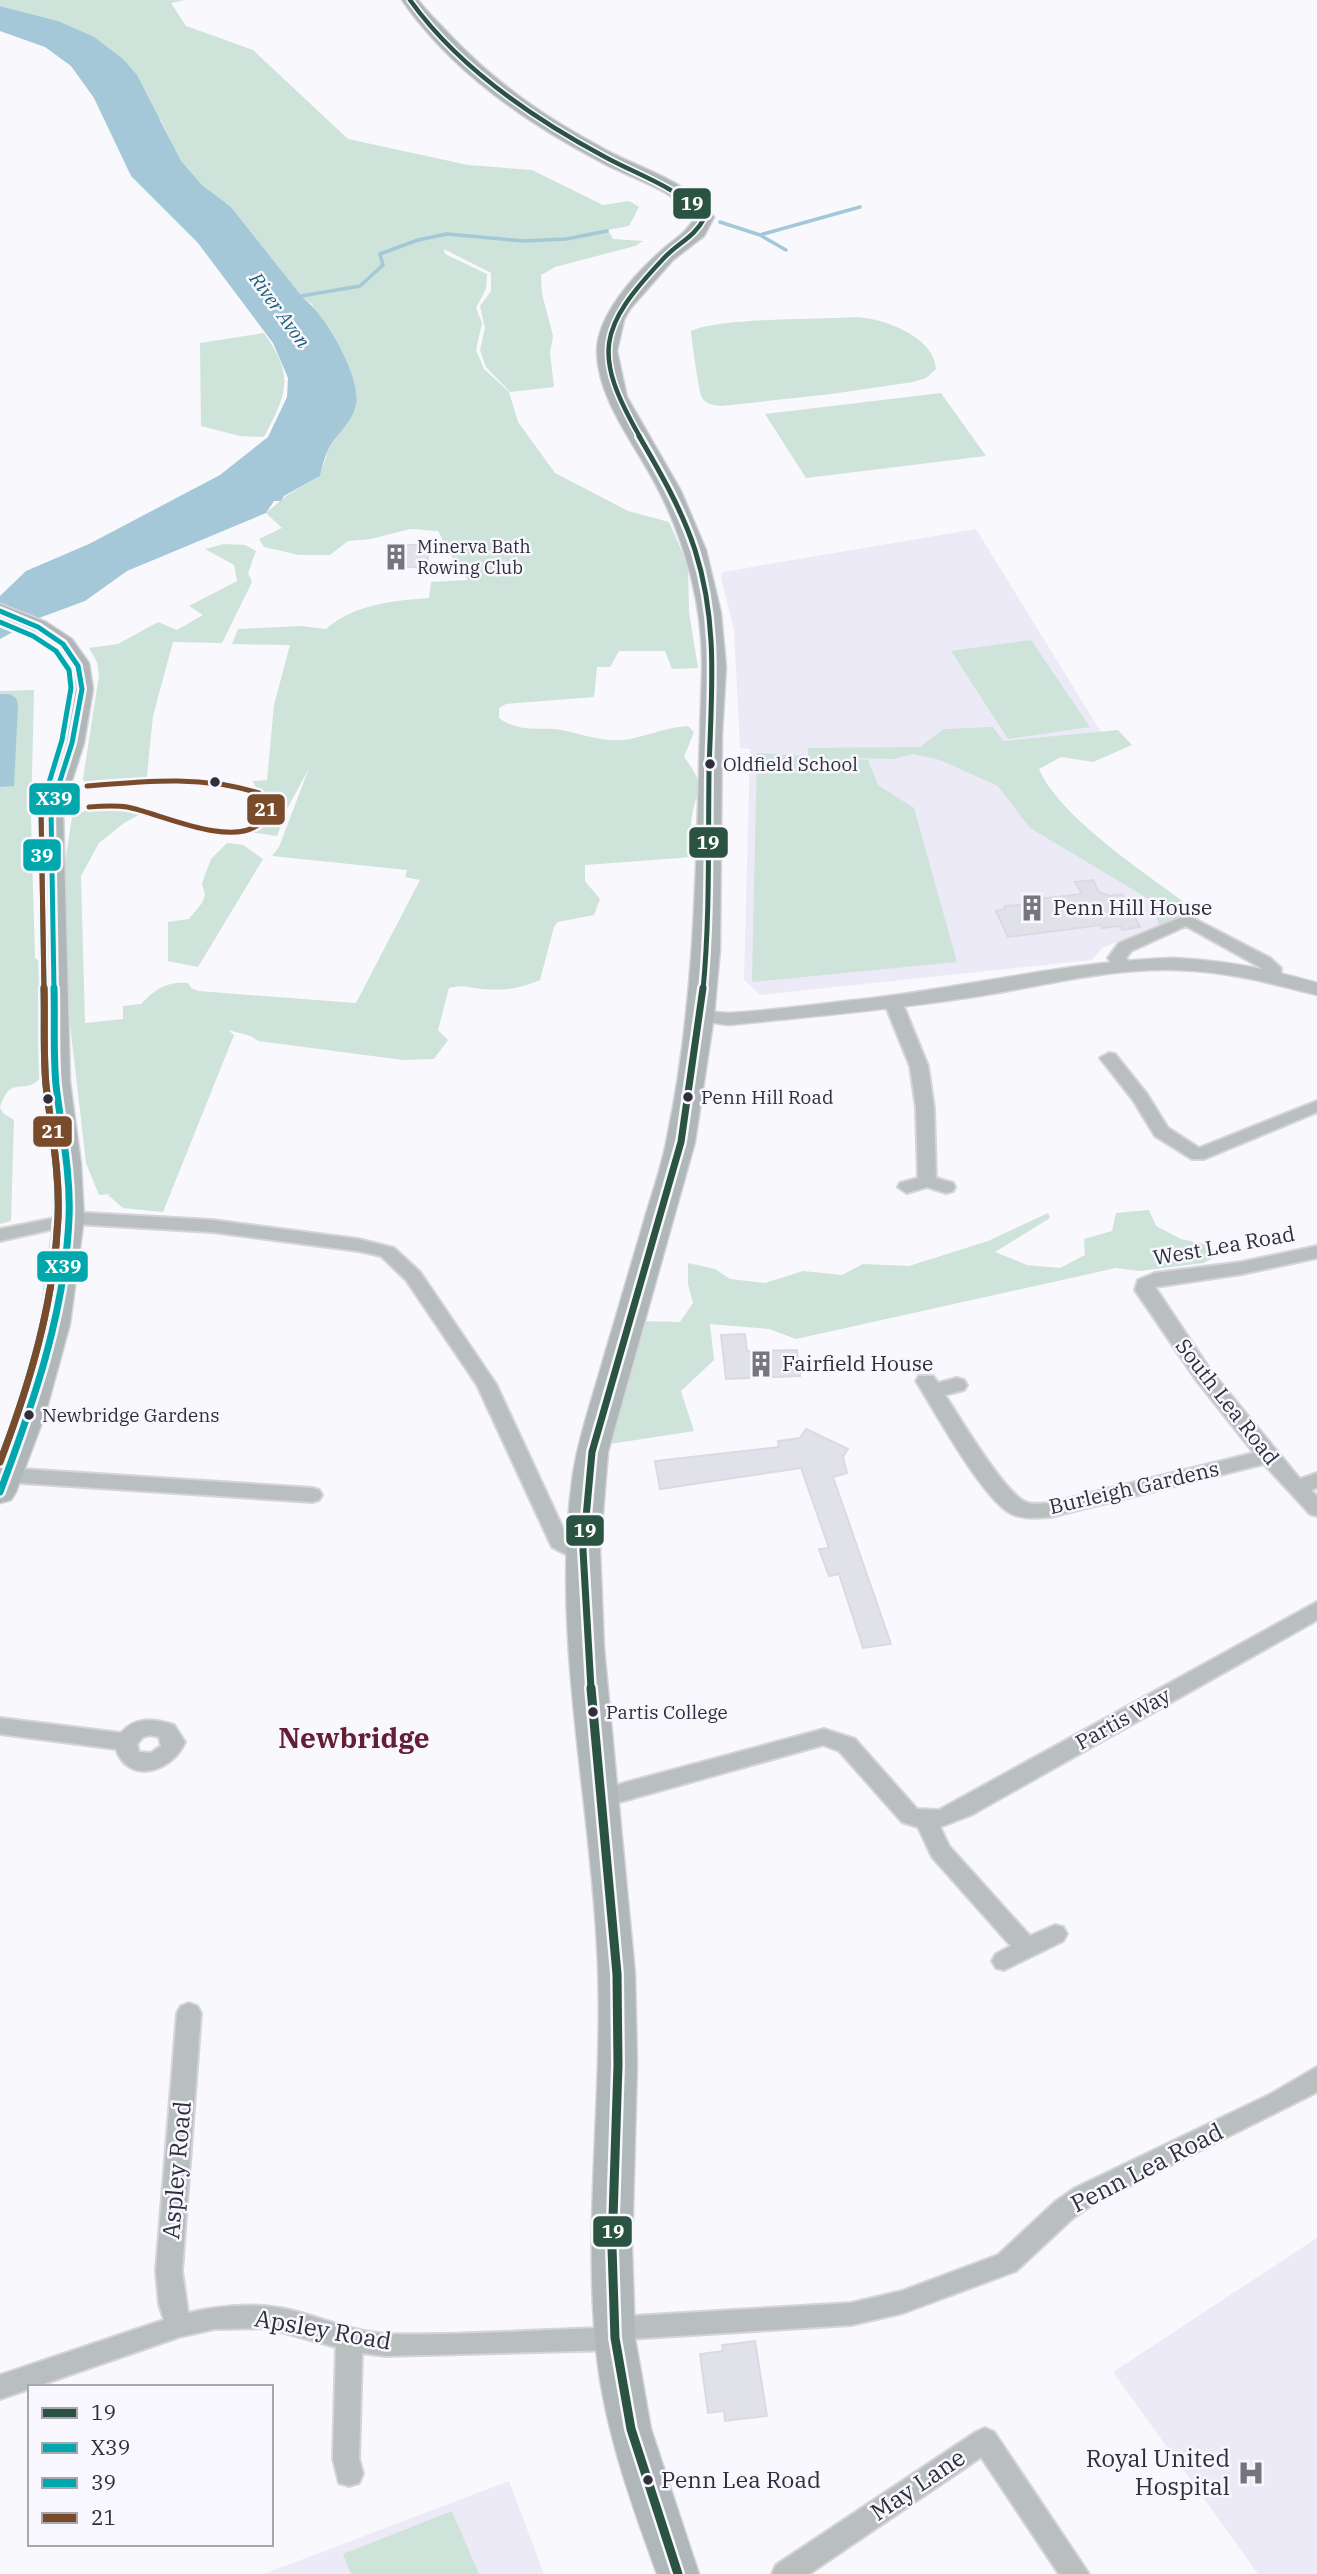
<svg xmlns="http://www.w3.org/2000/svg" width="1317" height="2574" font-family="'IBM Plex Serif',serif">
<rect width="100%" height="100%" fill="#f9f8fd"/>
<path fill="#eceaf6" d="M976 529 1101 732 991 758 1177 918 1102 948 1092 960 760 995 744 980 750 749 740 748 734 630 721 578 723 572Z
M1317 2238V2574H1258L1113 2372Z
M509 2481 544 2574H264Z"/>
<path fill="#cee3d9" d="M0 0H185L171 3 186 26 253 50 348 139 468 165 532 170 603 205 629 201 639 207 629 226 608 230 613 239 643 241 635 246 555 267 541 275 542 294 553 336 550 352 554 387 510 392 486 367 480 350 485 328 480 306 491 291V273L444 249 445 254 487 274 486 289 476 308 482 323 476 350 484 369 509 392 518 422 555 473 628 511 669 522 688 565 689 612 698 668 672 669 665 651H619L610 667H597L594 697 506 704 499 708V718C523 735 540 725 566 731 588 736 607 743 630 739 650 735 667 727 688 726L694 732 684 757C711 792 693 790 691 825 691 834 695 845 695 854L693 857 585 865V881L600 899 594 915 558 922 554 927 540 980C521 988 505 991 483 989 468 988 465 984 449 988L438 1030 448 1040 434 1059 403 1060 258 1041 251 1036 228 1030 234 1035 163 1212 123 1208 108 1195 111 1194 99 1195 86 1163 70 1024 64 869 72 817C92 806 125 798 146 811L124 823 99 843 81 876 85 1023 123 1019V1006L141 1004C155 989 167 981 188 983L191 988 198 991 356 1003 420 880 405 877 407 870 272 856 279 847 309 768 286 811 277 836 242 831 261 819 265 810 253 781 267 780 274 705 290 645 232 644 238 629 301 626 326 629C355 604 392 601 429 598L431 582 468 580 457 566 438 531 410 529 371 539 348 541 330 555H299L264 547 259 539 282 528 266 513 286 496 320 476 328 450 356 408 312 304 304 299 231 207 202 185 180 161 161 120 58 21 0 6Z
M856 317C883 318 935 337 936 369L926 378 913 382 831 394 722 406C714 405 707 405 702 398 699 393 691 336 691 331 720 317 819 320 856 317Z
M264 333C295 377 287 393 264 437L240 436 201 426 200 343Z
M941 393 986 456 806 478 765 414Z
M224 544 245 545 256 551 248 573 252 582 222 643 173 642 153 716 146 786 87 785 83 779 99 675 97 662 89 648 118 644 158 622 177 630 203 615 189 606 237 581 234 565 205 549Z
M1031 640 1090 727 1008 739 951 651Z
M34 690 31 818 35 958 39 961 40 972 43 1076C23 1098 11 1072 0 1108L4 1114 14 1120 11 1221 0 1224V691Z
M993 727 1003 741 1118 730 1132 745 1093 762 1061 757 1039 769C1059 816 1142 871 1184 902L1191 912 1187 920 1160 928 1152 901 1030 828 998 786 978 777 940 760 913 754 894 759 849 758 868 760 878 785 914 808 957 962 752 982 757 753 808 756V748L920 747 944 729Z
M227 843 243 845 263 859 198 967 168 961V922L189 919 202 903 205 895 202 883 211 859Z
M1149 1210 1156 1226 1181 1239 1208 1245 1219 1254 1204 1263 1139 1271 1116 1268 796 1339 769 1329 710 1324 714 1360 681 1391 694 1431 610 1444 637 1321 680 1322 693 1303 688 1284V1263L715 1269 730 1279 765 1283 803 1271 842 1275 863 1264 909 1266 988 1241 1048 1213 1050 1218 995 1252 1027 1265 1060 1268 1085 1255 1084 1239 1112 1231 1116 1213Z
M452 2511 479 2574H351L343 2554Z"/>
<path fill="#a4c8d7" d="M0 6 58 21 94 37 123 59 137 75 181 161 202 185 231 207 304 299C325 314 365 382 355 409 350 424 335 436 328 450 324 458 322 468 320 476L284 496 281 501H274L266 513 127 571 85 601 39 618 0 639V596L26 571 89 544 220 475 268 437 287 397 288 378 273 343 198 243 131 176 94 98 71 66 45 47 0 31Z
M0 694H10L16 698 18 704 14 786 0 787Z"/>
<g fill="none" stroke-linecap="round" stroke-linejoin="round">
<path stroke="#a4c8d7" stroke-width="3.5" d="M720 222 760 235 860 207
M760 235 786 250
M301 296 360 286 383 265 380 254 418 240 447 234 523 241 566 239 607 231"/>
</g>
<path fill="#e1e1e9" stroke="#dbdae3" stroke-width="2" d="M406 545H429L427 567H403Z
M1093 880 1099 892 1109 896 1122 894 1140 927 1122 930 1120 926 1102 928 1101 925 1008 937 996 911 1005 909V906L1029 904 1028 900 1082 894 1075 882Z
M745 1334 747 1351 797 1350 800 1376 726 1379 721 1335Z
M806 1429 848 1449 843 1457 847 1473 833 1477 891 1644 863 1648 839 1574 829 1576 819 1549 829 1548 801 1468 660 1489 655 1461 779 1447 778 1441 800 1438Z
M755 2341 767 2416 725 2421 724 2411 708 2413 700 2354 723 2351 722 2345Z"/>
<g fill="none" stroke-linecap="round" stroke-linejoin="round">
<g stroke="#d5d4d9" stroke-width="4">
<path id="minor" d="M1187 915 1270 958 1281 968V976L1272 981 1266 980 1263 970 1258 966 1186 926 1131 951 1126 958 1131 966 1128 970H1116L1108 958 1119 943Z
M893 997 902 1002 928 1066 934 1108 936 1178 953 1183 955 1187 953 1191 946 1193 927 1187 907 1193 898 1187 900 1183 918 1178 916 1108 910 1066 884 1002Z
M1109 1053 1115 1054 1147 1094 1168 1128 1199 1148 1317 1101V1112L1204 1159H1192L1155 1136 1133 1100 1100 1058Z
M69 1212 212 1220 358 1239 394 1248 420 1272 496 1384 567 1537 576 1543 589 1545 592 1550 589 1555 573 1558 552 1547 477 1385 406 1280 381 1256 358 1251 212 1232 76 1224 0 1241V1229L60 1217Z
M1317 1246V1258L1242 1274 1155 1287 1211 1371 1300 1479 1317 1473V1488L1311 1490 1317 1496V1516L1310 1514 1264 1464 1050 1517C1037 1518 1024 1519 1012 1514 983 1500 935 1411 916 1381L919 1376H933L938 1383 957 1378 964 1380 967 1385 964 1390 945 1395C958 1415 1007 1498 1028 1503 1035 1505 1043 1503 1050 1503L1254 1453 1197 1381 1135 1290 1138 1280 1155 1273 1242 1262Z
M6 1468 312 1488 319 1490 322 1495 319 1500 312 1502 6 1482 0 1480V1470Z
M1317 1602V1620L971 1815 940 1827 949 1846 1030 1936 1055 1925 1063 1927 1067 1934 1063 1941 1004 1970 996 1968 992 1961 996 1954 1011 1946 932 1857 918 1827 902 1822 839 1751 823 1745 602 1807 594 1804 591 1798 594 1792 602 1789 824 1729 855 1739 917 1809 939 1810Z
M0 1718 121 1733C135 1716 155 1719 174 1725L185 1742C173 1771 129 1786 116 1749L0 1734ZM150 1735 159 1737 161 1746 151 1753 139 1752 137 1744 143 1737Z
M189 2003 197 2006 201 2013 182 2271 188 2313C222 2305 259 2302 294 2311 325 2319 354 2332 387 2334 458 2336 531 2330 602 2328L606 2320 615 2317 851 2303 902 2291 998 2255 1055 2202 1075 2188 1271 2094 1317 2067V2092L1093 2204 1073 2218 1016 2271 903 2313 851 2325 628 2339 624 2347 615 2350 386 2356 362 2353 359 2459 363 2474 359 2483 349 2486 339 2483 333 2459 336 2347 267 2328 214 2329 179 2337 0 2399V2375L164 2320 159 2304 156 2271 177 2013 181 2006Z
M985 2428 994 2432 1089 2574H1059L981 2457 809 2574H772L776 2565 976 2432Z"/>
</g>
<g stroke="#d5d4d9" stroke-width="3">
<path id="tertiary" d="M1173 958C1223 960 1269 969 1317 983V995C1270 983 1225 971 1176 970 1105 968 1035 988 966 998 887 1010 807 1017 728 1025L694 1020 691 1016 694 1012C706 1009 718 1013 730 1013 778 1010 826 1003 873 998 973 986 1072 961 1173 958Z"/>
</g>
<g stroke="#d5d4d9" stroke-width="3">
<path id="primary" d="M402 0H418C428 13 440 24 451 36 498 85 546 118 606 150 643 170 689 181 714 217L704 236 673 260 630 309 624 320 617 351 627 397 681 491 706 550 721 613 726 667 722 734 720 949 714 1016 695 1142 608 1452 600 1550 604 1648 635 1974 637 2065 632 2248 635 2338 651 2429 699 2574H657C629 2497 601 2419 595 2337 584 2207 605 2076 597 1945 589 1792 552 1634 572 1481 577 1444 589 1409 599 1374 614 1323 629 1272 644 1221 652 1193 662 1166 667 1138 699 985 696 829 702 674 704 609 686 542 656 485 635 444 598 400 597 352 597 315 635 274 661 251 674 239 687 233 695 217 672 188 631 179 599 161 524 121 451 71 402 0Z
M0 604 46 622 72 639 89 663 93 689 84 743 63 809 70 1082 81 1164 84 1218 70 1324 45 1415 16 1492 11 1500 0 1503V1450L13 1415 40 1324 54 1218 53 1164 42 1082 39 809 60 743 70 689 67 666 55 649 30 632 0 619Z"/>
</g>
<use href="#minor" fill="#b9bebf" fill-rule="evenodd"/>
<use href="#tertiary" fill="#b9bebf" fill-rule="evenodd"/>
<use href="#primary" fill="#b0b7b8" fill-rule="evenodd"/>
<g stroke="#f8f7fe" stroke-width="8">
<path id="bus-1-far3" d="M410 0C457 66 534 119 605 157 640 176 677 187 705 217 694 238 679 242 664 258 598 328 592 353 640 437"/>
</g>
<g stroke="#f8f7fe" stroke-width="10">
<path id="bus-1-far2" d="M639 436C660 472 682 510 695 550 719 625 711 695 709 772 708 845 710 918 703 990"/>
</g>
<g stroke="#f8f7fe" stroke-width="12">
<path id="bus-1-far1" d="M591 1689 583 1550 592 1452 681 1142 703 988"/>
</g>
<g stroke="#f8f7fe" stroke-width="14">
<path id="bus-1" d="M591 1688 617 1974 618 2065 612 2248 615 2338 631 2429 678 2574"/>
</g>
<g stroke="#f8f7fe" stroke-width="10">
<path id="bus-2-far1" d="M0 611 38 627 63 644 78 666 82 689 72 743 51 809 54 990"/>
</g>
<g stroke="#f8f7fe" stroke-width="12">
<path id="bus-2" d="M0 1492C33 1404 65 1313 69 1218 71 1173 61 1129 56 1085 53 1053 55 1020 54 988"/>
</g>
<g stroke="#f8f7fe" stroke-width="10">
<path id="bus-3-far1" d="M0 622 33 636 56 651 69 670 71 688 62 740 41 809 44 990"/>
</g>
<g stroke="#f8f7fe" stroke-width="12">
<path id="bus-3" d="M0 1462C30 1383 54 1303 58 1218 60 1173 51 1129 46 1085 43 1053 45 1020 44 988"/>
</g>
<g stroke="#f8f7fe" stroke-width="10">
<path id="bus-4-far1" d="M87 786C146 781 202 775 259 793L267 812C264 816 262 822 258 825 228 847 159 813 127 807 115 805 101 806 89 807
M44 990 41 809 47 794"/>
</g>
<g stroke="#f8f7fe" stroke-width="12">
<path id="bus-4" d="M0 1462C30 1383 54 1303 58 1218 60 1173 51 1129 46 1085 43 1053 45 1020 44 988"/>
</g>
<use href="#bus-1-far3" stroke="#2b5341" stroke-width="4.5"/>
<use href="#bus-1-far2" stroke="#2b5341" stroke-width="5"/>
<use href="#bus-1-far1" stroke="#2b5341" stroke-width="7"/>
<use href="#bus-1" stroke="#2b5341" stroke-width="9"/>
<use href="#bus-2-far1" stroke="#00a8ad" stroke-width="5"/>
<use href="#bus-2" stroke="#00a8ad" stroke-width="7"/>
<use href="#bus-3-far1" stroke="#00a8ad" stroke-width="5"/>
<use href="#bus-3" stroke="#00a8ad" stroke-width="7"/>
<use href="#bus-4-far1" stroke="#7a4b2a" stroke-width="5"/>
<use href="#bus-4" stroke="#7a4b2a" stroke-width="7"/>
</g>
<defs>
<g id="building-bare" transform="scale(2.1)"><path d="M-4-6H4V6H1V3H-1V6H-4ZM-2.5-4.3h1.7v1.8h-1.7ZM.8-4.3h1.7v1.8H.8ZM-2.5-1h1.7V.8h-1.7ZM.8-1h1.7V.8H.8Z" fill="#76757e" stroke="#f8f7fe" stroke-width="2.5" paint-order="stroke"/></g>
<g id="hospital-bare" transform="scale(2.1)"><path d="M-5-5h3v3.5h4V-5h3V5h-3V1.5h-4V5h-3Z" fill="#76757e" stroke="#f8f7fe" stroke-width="2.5" paint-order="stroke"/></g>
</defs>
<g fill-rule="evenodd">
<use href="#building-bare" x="396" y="557"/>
<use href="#building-bare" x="1032" y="908"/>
<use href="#building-bare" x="761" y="1364"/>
<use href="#hospital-bare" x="1251" y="2473"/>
</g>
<g fill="#2f2e3a" stroke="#f8f7fe" stroke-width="2.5">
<circle cx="710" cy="764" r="6"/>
<circle cx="215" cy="782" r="6"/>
<circle cx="688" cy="1097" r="6"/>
<circle cx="48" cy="1099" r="6"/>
<circle cx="29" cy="1415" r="6"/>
<circle cx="593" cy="1712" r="6"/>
<circle cx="648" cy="2480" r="6"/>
</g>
<g text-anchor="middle" stroke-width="5" stroke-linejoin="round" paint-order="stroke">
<g font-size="18" fill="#2f2e3a" stroke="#f8f7fe" text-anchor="start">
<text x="417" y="553">Minerva Bath<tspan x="417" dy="21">Rowing Club</tspan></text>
</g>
<g font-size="19" font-style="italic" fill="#1e5f74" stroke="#f8f7fe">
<text transform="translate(280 310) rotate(54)" y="7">River Avon</text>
</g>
<g font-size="19" fill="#2f2e3a" stroke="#f8f7fe" text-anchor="start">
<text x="723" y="771">Oldfield School</text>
<text x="701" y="1104">Penn Hill Road</text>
<text x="42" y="1422">Newbridge Gardens</text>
<text x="606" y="1719">Partis College</text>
</g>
<g font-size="21" fill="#2f2e3a" stroke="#f8f7fe" text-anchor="start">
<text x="1053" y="915">Penn Hill House</text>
<text x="782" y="1371">Fairfield House</text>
</g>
<g font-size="21" fill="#2f2e3a" stroke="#f8f7fe">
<text transform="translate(1224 1246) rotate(-10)" y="7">West Lea Road</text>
<text transform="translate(1227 1402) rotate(52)" y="7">South Lea Road</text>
<text transform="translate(1134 1488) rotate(-13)" y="7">Burleigh Gardens</text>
<text transform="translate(1123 1719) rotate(-29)" y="7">Partis Way</text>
</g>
<g font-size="23" fill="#2f2e3a" stroke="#f8f7fe" text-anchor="start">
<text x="661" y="2488">Penn Lea Road</text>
</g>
<g font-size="24" fill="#2f2e3a" stroke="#f8f7fe">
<text transform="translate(1147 2168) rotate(-27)" y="8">Penn Lea Road</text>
<text transform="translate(177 2170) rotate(-85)" y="8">Aspley Road</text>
<text transform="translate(323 2330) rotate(10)" y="8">Apsley Road</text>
<text transform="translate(918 2485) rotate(-34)" y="8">May Lane</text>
</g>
<g font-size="24" fill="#2f2e3a" stroke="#f8f7fe" text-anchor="end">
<text x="1230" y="2467">Royal United<tspan x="1230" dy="28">Hospital</tspan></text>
</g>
<g font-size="28" font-weight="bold" fill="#631e32" stroke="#f8f7fe">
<text x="354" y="1748">Newbridge</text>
</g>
</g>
<g stroke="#f8f7fe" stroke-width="2.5">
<rect x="672" y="187" width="40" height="33" rx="7" fill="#2b5341"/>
<rect x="28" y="782" width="53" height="34" rx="7" fill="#00a8ad"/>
<rect x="246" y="793" width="40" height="33" rx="7" fill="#7a4b2a"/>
<rect x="688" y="826" width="41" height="33" rx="7" fill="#2b5341"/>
<rect x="22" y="838" width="40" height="34" rx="7" fill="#00a8ad"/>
<rect x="32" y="1115" width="41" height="33" rx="7" fill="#7a4b2a"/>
<rect x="36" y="1250" width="53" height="33" rx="7" fill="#00a8ad"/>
<rect x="565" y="1514" width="40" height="33" rx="7" fill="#2b5341"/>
<rect x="592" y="2215" width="41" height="33" rx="7" fill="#2b5341"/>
</g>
<g font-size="19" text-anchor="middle" font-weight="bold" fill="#fff">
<text x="692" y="210">19</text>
<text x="54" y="805">X39</text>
<text x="266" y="816">21</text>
<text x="708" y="849">19</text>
<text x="42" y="862">39</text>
<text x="53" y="1138">21</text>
<text x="63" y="1273">X39</text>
<text x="585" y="1537">19</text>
<text x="613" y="2238">19</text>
</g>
<rect x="28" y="2385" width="245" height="161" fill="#f8f7fe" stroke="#a8a7b0" stroke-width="2"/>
<rect x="42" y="2408" width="35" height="10" fill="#2b5341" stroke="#a8a7b0" stroke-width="2"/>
<text x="91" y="2420" font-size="21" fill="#2f2e3a">19</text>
<rect x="42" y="2443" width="35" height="10" fill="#00a8ad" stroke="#a8a7b0" stroke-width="2"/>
<text x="91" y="2455" font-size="21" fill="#2f2e3a">X39</text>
<rect x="42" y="2478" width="35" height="10" fill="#00a8ad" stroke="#a8a7b0" stroke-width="2"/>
<text x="91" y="2490" font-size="21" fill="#2f2e3a">39</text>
<rect x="42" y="2513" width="35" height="10" fill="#7a4b2a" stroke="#a8a7b0" stroke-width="2"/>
<text x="91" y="2525" font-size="21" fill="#2f2e3a">21</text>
</svg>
